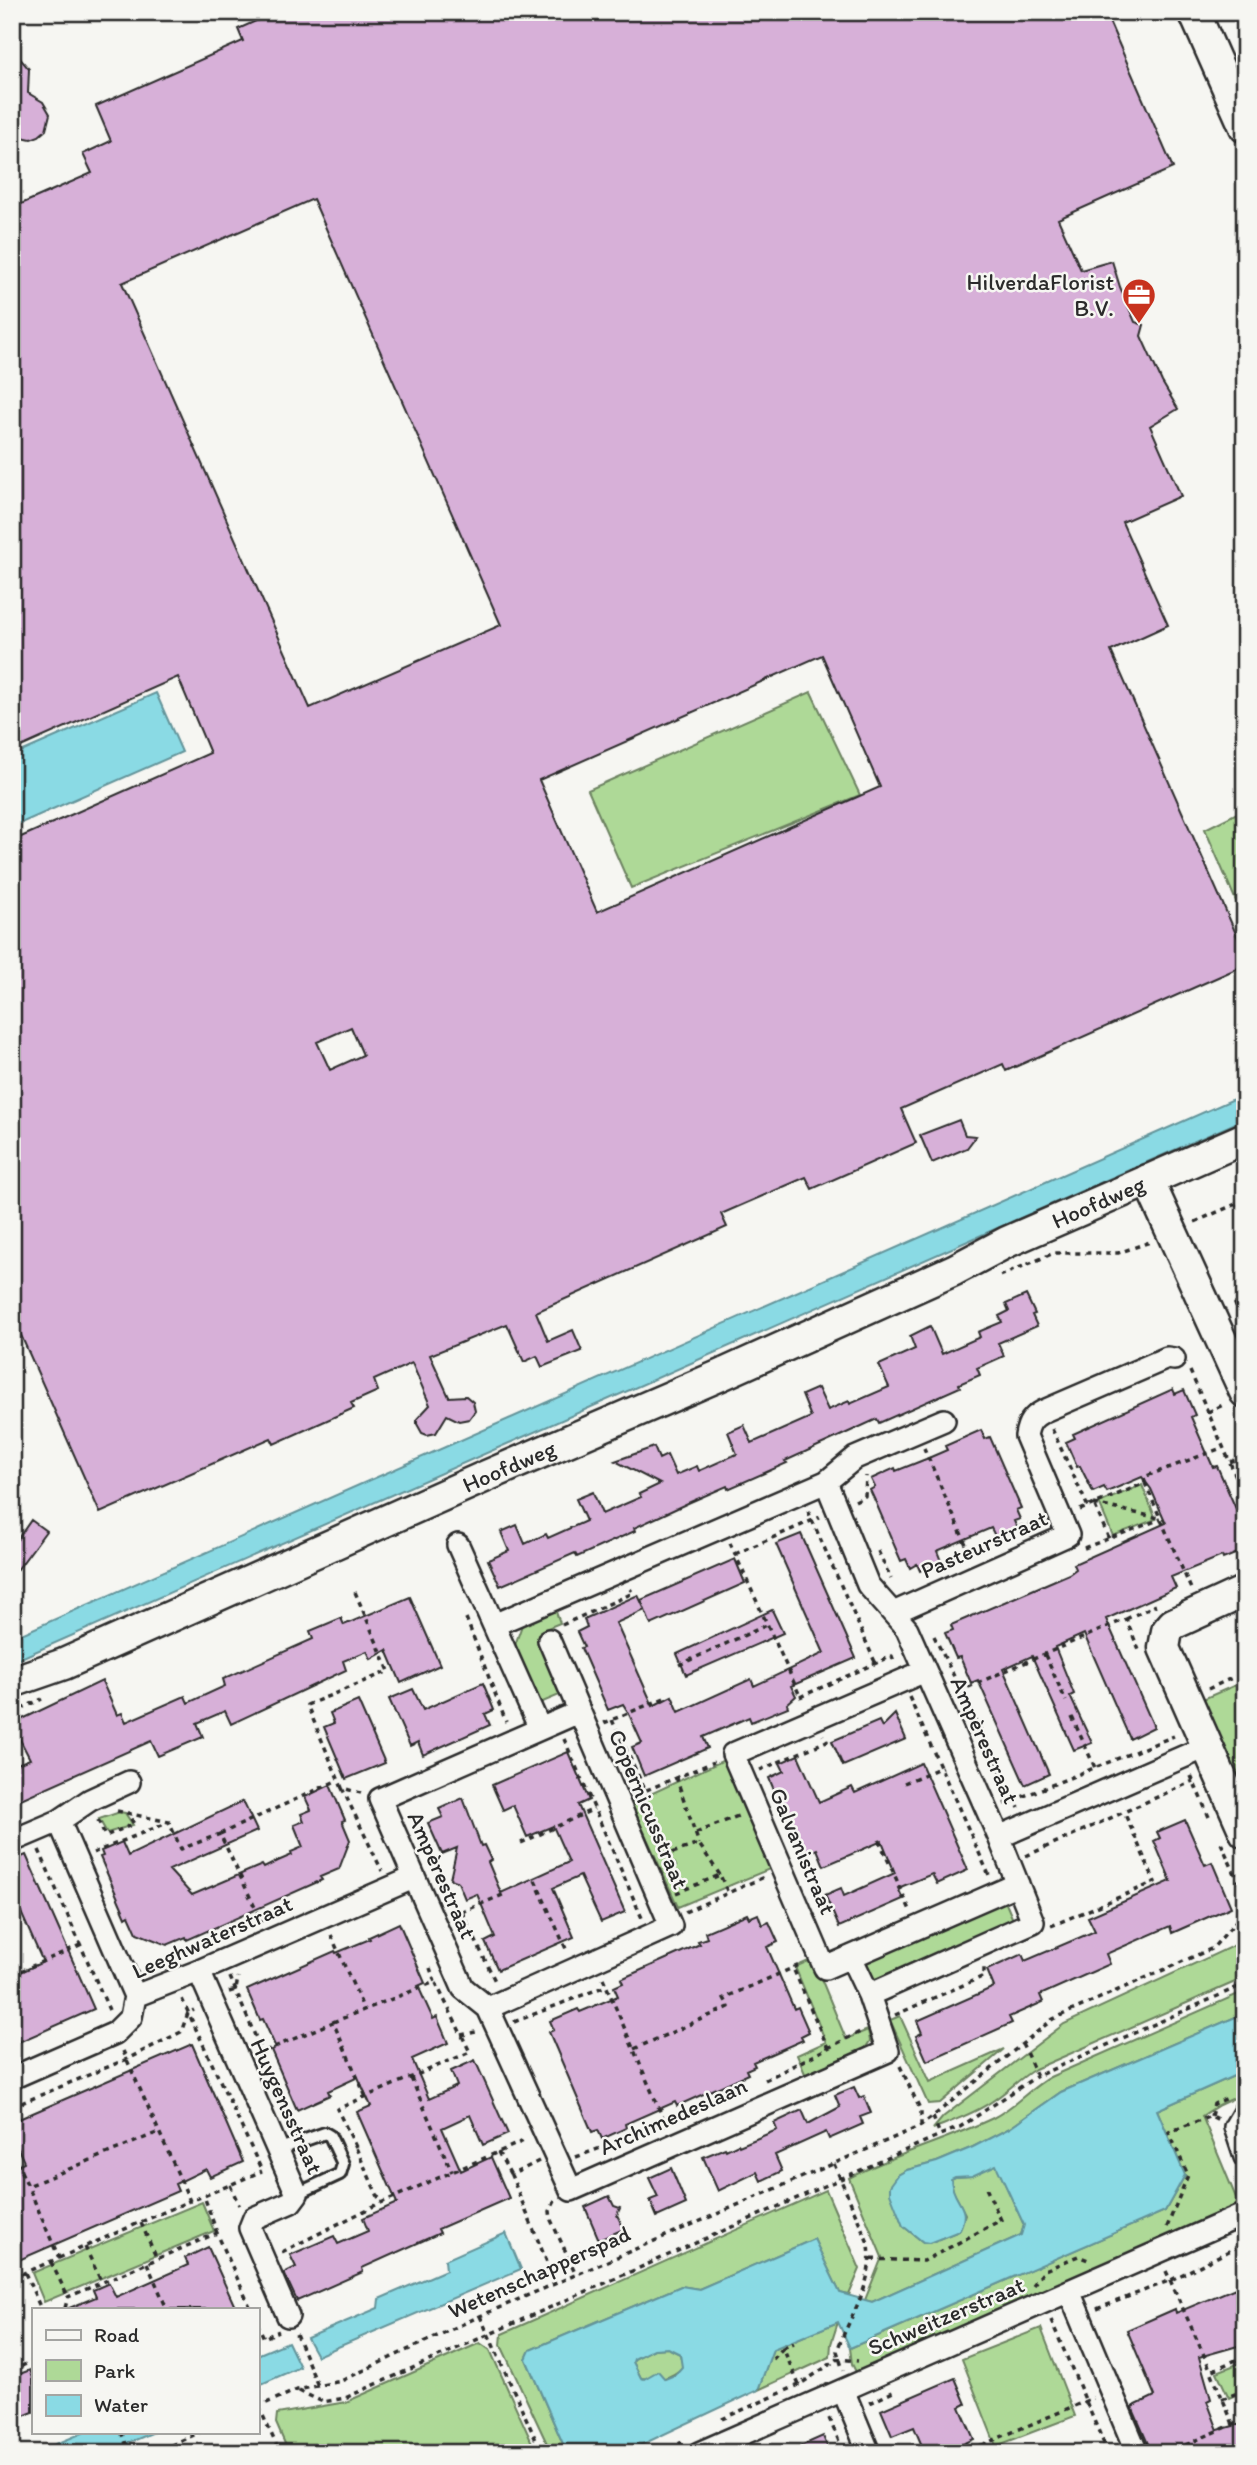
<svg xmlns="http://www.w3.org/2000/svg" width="1257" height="2465" font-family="Itim,sans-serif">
<rect width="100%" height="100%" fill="#f6f6f2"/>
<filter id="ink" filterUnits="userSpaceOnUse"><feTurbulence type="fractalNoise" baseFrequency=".0143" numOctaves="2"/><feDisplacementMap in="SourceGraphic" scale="14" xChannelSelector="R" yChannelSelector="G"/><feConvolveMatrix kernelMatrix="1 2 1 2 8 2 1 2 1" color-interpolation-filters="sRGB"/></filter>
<g filter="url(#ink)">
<path fill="#aed997" stroke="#6c8261" stroke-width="2" d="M811 692 860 795 631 888 588 790Z
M1245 809V922L1205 829Z
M1142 1485 1156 1519 1113 1536 1099 1503Z
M555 1609 560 1623 540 1631V1643L562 1694 538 1704 514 1648 522 1625Z
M1245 1681V1794L1203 1699Z
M724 1760 772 1868 678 1907 631 1803Z
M120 1812 125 1813 133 1825 107 1833 99 1819Z
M1005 1901 1014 1922 874 1980 865 1959Z
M1245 1921V1977L1242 1979 1035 2069C1020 2078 1009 2090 994 2100 976 2113 954 2120 933 2129L943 2117 1064 2024 1233 1946 1240 1941Z
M813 1959 846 2039 868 2030 870 2041 862 2053 806 2076 797 2055 826 2042 795 1967Z
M1245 1991V2013L1061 2092 1010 2128 973 2147 937 2162 907 2170 898 2175V2213L903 2226 923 2242 929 2243 959 2231 965 2214 953 2191 951 2179 955 2177 972 2176 996 2164 1024 2225 1021 2235 872 2302 865 2300 882 2257 849 2178C895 2154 947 2140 993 2118 1015 2107 1030 2088 1050 2077Z
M900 2016 930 2082 1004 2049 940 2103 928 2104 890 2020Z
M1245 2071V2093L1219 2105 1202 2116 1237 2200V2207L857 2374 852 2364 850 2348 1165 2211 1185 2175 1157 2110Z
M826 2190 860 2269 849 2295 840 2293 814 2239 699 2289 681 2286 530 2350 526 2359 567 2453 550 2450 501 2345 502 2334Z
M202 2202 214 2231 44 2302 32 2273Z
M838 2322 831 2344 830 2357 758 2390 773 2349Z
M1041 2328 1075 2416 996 2446 962 2359Z
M480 2343 490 2350 533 2445 515 2453H289L276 2423 277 2414 346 2402Z
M668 2348 680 2354 683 2367C670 2380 658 2380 641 2378L633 2362 634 2359 654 2349Z
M1245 2361V2391L1229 2398 1217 2372Z"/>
<path fill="#8adae4" stroke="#64949a" stroke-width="2" fill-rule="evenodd" d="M156 693 182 752 12 827V756Z
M1245 1094V1119L12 1662V1635L17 1636Z
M1245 2013V2071L1157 2110 1185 2175 1165 2211 850 2348 838 2322 773 2349 758 2390 624 2453H567L526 2359 530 2350 681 2286 699 2289 814 2239 840 2293 872 2302 1021 2235 1024 2225 996 2165 972 2176 955 2177 951 2179C952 2204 973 2205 959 2231L929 2243 923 2242 903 2226 890 2193V2186L898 2175 907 2170 937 2162 973 2147 1010 2128 1061 2092ZM668 2348 680 2354 682 2367 675 2375 665 2379 658 2371 644 2379 641 2378 633 2362 634 2359 654 2349Z
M506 2233 521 2269 317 2356 307 2338 378 2308 379 2299 446 2270 445 2260Z
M288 2342 300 2367 257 2386V2355Z
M85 2432H154L105 2453H16L37 2452Z"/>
<path fill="#d7b0d8" stroke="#2b2b2b" stroke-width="2" fill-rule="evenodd" d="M276 12H1105L1173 168 1058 219 1081 270 1112 261 1120 287 1135 322 1144 325 1141 336 1162 382 1178 409 1150 426 1181 496 1122 522 1168 625 1111 651 1245 954V965L1006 1071 1003 1064 901 1109 916 1143 812 1189 806 1177 721 1214 727 1227 536 1312 548 1341 573 1330 582 1351 542 1367 537 1356 524 1362 507 1324 430 1355 449 1397 466 1396 473 1402 475 1411 469 1419 459 1421 447 1415 436 1433 427 1435 422 1433 417 1424V1419L430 1405 412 1363 374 1380 378 1391 351 1403 354 1408 274 1444 271 1438 100 1513 12 1315V841L210 753 178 677 12 751V208L92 173 83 154 111 141 96 106 243 41 238 29ZM313 199 501 625 310 708 122 283ZM822 655 880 787 597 912 539 780ZM351 1027 363 1055 330 1070 317 1042Z
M12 49 29 69 28 93 43 102 50 114 46 130 39 136 31 139 12 135Z
M959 1120 965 1135 976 1136 967 1148 932 1163 920 1135Z
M1026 1295 1035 1314 1032 1315 1037 1326 998 1343 1004 1356 977 1368 980 1375 959 1384 960 1387 879 1423 877 1419 840 1436 785 1461 787 1463 728 1489 727 1486 688 1503 634 1528 635 1531 577 1557 575 1553 500 1586 488 1560 509 1551 501 1532 517 1525 525 1544 546 1534 548 1538 586 1521 576 1499 593 1492 602 1514 641 1497 639 1494 660 1484 615 1461 654 1447 659 1459 667 1455 676 1475 697 1466 699 1471 737 1454 728 1432 744 1425 752 1443 811 1417 802 1395 818 1388 828 1410 849 1401 850 1404 889 1387 879 1365 915 1349 910 1336 930 1326 942 1354 980 1337 978 1332 1002 1322 999 1316 1009 1311 1006 1304Z
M1173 1389 1175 1394 1184 1390 1195 1415 1191 1417 1213 1467 1217 1466 1245 1529V1550L1223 1559 1222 1556 1171 1577 1176 1588 1106 1619 1154 1727 1130 1739 1084 1634 1055 1647 1074 1694 1070 1696 1092 1743 1074 1750 1032 1656 1003 1669 1049 1774 1025 1785 978 1680 971 1683 960 1657 956 1658 945 1633 953 1630 951 1625 1069 1574 1076 1569 1074 1564 1166 1523 1151 1489 1142 1477 1107 1492 1104 1487 1093 1492 1080 1466 1077 1467 1066 1442 1075 1438 1073 1434Z
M981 1430 985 1439 990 1437 1021 1508 1016 1510 1020 1519 1014 1521 1017 1528 996 1538 991 1528 937 1551 941 1561 920 1571 917 1564 910 1568 906 1559 901 1561 876 1503 870 1490 875 1487 871 1479 895 1468 896 1471 926 1459 947 1450 945 1446Z
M31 1520 46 1531 12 1577V1542L17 1540Z
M801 1534 856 1658 791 1686 796 1696 787 1704 788 1707 751 1722 749 1717 703 1737 708 1748 644 1776 632 1747 642 1743 628 1712 623 1704 608 1710 581 1648 584 1647 577 1632 587 1627 584 1619 638 1595 645 1610 616 1623 653 1706 672 1696 679 1712 751 1679 754 1686 824 1653 776 1544Z
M735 1559 745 1583 651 1625 641 1600Z
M410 1597 440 1665 401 1683 387 1650 371 1659 367 1651 343 1661 346 1670 231 1724 225 1711 197 1723 203 1737 158 1756 151 1741 12 1803V1766L30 1759 12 1724 102 1681 117 1715 122 1713 126 1722 185 1696 188 1703 225 1686 223 1679 313 1639 310 1631 341 1618 344 1625Z
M772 1610 783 1633 686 1675 677 1654Z
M483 1683 494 1710 485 1714 490 1725 423 1755 418 1742 410 1746 389 1699 413 1689 423 1710Z
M358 1701 385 1763 346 1779 324 1727 334 1723 330 1713Z
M895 1714 906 1739 843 1766 832 1741 879 1721 882 1727Z
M568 1752 589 1800 578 1805 625 1912 601 1922 580 1876 553 1888 574 1937 498 1970 485 1942 495 1937 477 1894 465 1899 458 1882 450 1879 457 1848 442 1854 428 1823 443 1817 439 1809 463 1798 481 1846 484 1845 491 1860 488 1862 501 1893 569 1862 553 1826 527 1837 513 1805 503 1810 492 1785Z
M798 1755 819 1802 852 1787 855 1793 921 1763 968 1870 937 1884 932 1874 898 1888 903 1899 839 1927 825 1895 841 1888 844 1896 895 1873 882 1841 824 1866 817 1849 801 1856 769 1778 784 1771 780 1763Z
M330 1785 345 1820 342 1821 350 1840 339 1869 320 1877 322 1880 187 1940 186 1937 167 1945 137 1933 129 1915 126 1917 100 1857 103 1856 101 1851 122 1842 128 1856 243 1801 257 1831 169 1870 192 1895 262 1865 264 1868 278 1861 292 1855 291 1852 303 1847 294 1825 304 1821 301 1814 311 1810 305 1797Z
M1185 1820 1205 1865 1212 1862 1231 1907 1172 1933 1170 1926 1106 1954 1110 1964 1040 1995 1043 2002 1009 2017 1012 2023 927 2061 916 2036 922 2033 917 2021 994 1987 987 1970 1022 1954 1025 1961 1095 1931 1088 1917 1171 1881 1154 1841 1160 1838 1157 1832Z
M26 1855 94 2009 12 2045V1976L43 1962 12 1892V1861Z
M747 1914 749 1918 758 1914 762 1925 769 1922 778 1942 767 1947 794 2009 798 2007 809 2032 801 2036 803 2040 753 2062 755 2066 746 2070 748 2074 677 2106 675 2102 625 2124 626 2128 602 2139 598 2130 592 2132 549 2032 554 2030 550 2021 578 2009 580 2012 618 1996 614 1987 623 1983 621 1979 700 1944 698 1941 707 1938 705 1932Z
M399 1923 425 1983 418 1986 433 2019 437 2017 448 2043 412 2059 429 2099 457 2086 451 2071 475 2060 508 2134 483 2145 470 2115 442 2128 461 2171 491 2157 509 2198 438 2229 440 2233 362 2268 363 2272 297 2301 284 2273 296 2267 290 2255 334 2236 338 2244 368 2231 363 2218 397 2203 357 2112 371 2106 358 2077 328 2091 330 2095 297 2110 271 2050 276 2048 263 2019 260 2020 247 1990 335 1951 336 1953 370 1939 369 1937Z
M192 2044 243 2162 210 2177 206 2169 175 2184 178 2191 12 2263V2167L24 2162 12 2135V2122Z
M854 2087 859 2098 864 2096 871 2113 860 2117 863 2124 829 2139 826 2132 775 2155 782 2171 761 2181 757 2172 718 2191 703 2157 725 2148 726 2150 738 2144 739 2146 777 2130 774 2123 802 2110 808 2124 840 2107 835 2095Z
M671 2168 686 2204 657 2217 650 2200 658 2197 649 2178Z
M609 2196 614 2206 620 2208 617 2215 624 2229 599 2240 585 2207Z
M208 2247 236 2309H67L96 2297 93 2290 109 2283 116 2297 188 2265 185 2258Z
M1245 2284V2344L1199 2357 1211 2399 1207 2401 1218 2430 1245 2423V2453H1152L1132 2407 1155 2396 1127 2330 1175 2309 1176 2313Z
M30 2370 33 2378V2412L12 2421V2377Z
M955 2378 966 2404 960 2407 974 2439 944 2453H925L914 2427 892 2436 881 2410Z
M823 2436 830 2453H785Z"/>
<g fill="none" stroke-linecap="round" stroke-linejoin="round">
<g stroke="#2b2b2b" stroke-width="16">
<path id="lane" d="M277 2150 325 2133 330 2136 343 2164 340 2174 297 2194"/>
</g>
<g stroke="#2b2b2b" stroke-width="26">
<path id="street" d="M826 1482 868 1585 907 1629 999 1837
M458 1545 540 1729
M893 1613 1068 1535 1026 1436C1028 1423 1032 1417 1044 1411L1167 1358 1174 1359
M494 1625 826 1482 855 1458 944 1420
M925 1671 733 1754 820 1957 825 1968 1018 1884
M579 1712 380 1799 463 1988 488 2008 571 2190 888 2051 869 1995 851 1957
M59 1821 135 1996
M12 1841 59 1821 90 1800 129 1782
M199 1971 297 2194 291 2202 254 2218 250 2228 288 2316
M869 1995 1033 1922 999 1837 1206 1747
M488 2008 671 1926 549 1640
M12 2078 115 2033 131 2017 135 1996 199 1971 413 1878
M1245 2110 1235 2127 1245 2157
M1069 2291 1137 2453
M843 2390 869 2453
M699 2453 1245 2214"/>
</g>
<g stroke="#2b2b2b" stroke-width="35">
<g id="secondary">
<path d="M1194 12 1245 127"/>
<path d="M1148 1180 1245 1392"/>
<path d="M1245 1591 1173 1624 1167 1631 1164 1648 1245 1832"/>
<path id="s1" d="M12 1682 64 1664 484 1477 721 1375 954 1270 1007 1242 1245 1138"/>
</g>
</g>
<path stroke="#2b2b2b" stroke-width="3.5" stroke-dasharray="5 5" stroke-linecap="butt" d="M1195 1222 1245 1200
M1000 1276 1054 1253H1118L1150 1242
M1245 1299 1235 1304 1245 1327
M1190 1371 1245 1497
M1208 1412 1225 1404
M1052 1429 1088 1507
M924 1448 971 1556
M1230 1462 1245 1456
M1145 1483 1144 1477 1224 1447
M855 1501 865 1496 866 1476
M1094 1504 1159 1518
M1095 1506 1109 1539
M1080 1510 1145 1483 1191 1589
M808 1511 875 1662
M730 1543 801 1698
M984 1548 1022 1526 1040 1524
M1084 1548 1161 1519
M878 1551 891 1579
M735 1554 820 1517
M355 1592 389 1671 307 1705 342 1788 361 1793
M466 1618 506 1722
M1126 1619 1156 1605
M562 1625 633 1593 630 1589
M934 1636 1019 1808
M1045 1655 1066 1701
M679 1665 767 1625
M1208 1689 1245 1672
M959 1691 1126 1619 1139 1650
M800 1697 892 1656 895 1664
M909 1697 989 1875
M12 1713 42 1699
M1072 1717 1096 1770
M612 1720 645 1790
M604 1723 667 1697
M564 1739 642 1918
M760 1770 827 1741 823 1735
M1191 1776 1209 1817
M676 1777 699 1844
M904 1783 942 1767
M342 1788 382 1871
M637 1794 714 1762
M1004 1804 1174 1736
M117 1811 169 1822 181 1849 220 1834 262 1922
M98 1820 105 1836 134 1824 127 1812
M696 1833 738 1816
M220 1834 338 1780
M879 1840 910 1910
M521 1843 594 1809
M1221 1843 1245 1896
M39 1850 109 2010
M93 1853 167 1823
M669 1854 686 1889
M663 1856 699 1844 720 1875
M1026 1856 1193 1781
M535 1880 567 1951
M676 1893 720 1875 728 1893
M462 1912 496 1983
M685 1912 764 1877
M452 1916 505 1894
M1051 1926 1155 1882 1124 1812
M331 1935 364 2010
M12 1975 80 1945
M230 1977 262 2052
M603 1978 666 2125
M229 1992 236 1990 238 1977
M182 1999 262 2171
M895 2015 984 1976V1966
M333 2022 435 1982 430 1968
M514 2022 606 1986
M461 2035 476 2032
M1022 2044 1037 2076 1245 1984
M828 2048 860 2032
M634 2049 729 2007 724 1998 802 1964
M123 2051 190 2201 204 2196
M256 2055 333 2022 366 2097
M900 2066 921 2111V2126
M411 2078 452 2172
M765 2080 828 2048 793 1968
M12 2107 127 2059 181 2032 188 2013 194 2010
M1211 2116 1214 2104 1230 2097
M933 2117 940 2135 960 2127 1037 2076
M356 2147 337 2109 470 2052 436 1983
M356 2148 381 2203
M498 2152 511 2175
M12 2153 28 2186 159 2132
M576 2157 666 2124
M539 2161 511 2175 556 2284
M834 2164 869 2245C874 2286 850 2314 837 2351L843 2370
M230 2185 239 2205
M555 2201 550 2211 551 2220 576 2274
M141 2223 157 2259
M1167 2227 1188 2175 1169 2132 1211 2116 1219 2120
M217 2233 204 2196 262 2171
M85 2247 102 2283
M282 2252 376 2205 526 2140
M59 2258 189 2201
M871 2259 924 2261 1001 2220 985 2186
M51 2262 68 2297
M147 2263 167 2309
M1166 2271 1211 2371
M25 2273 41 2309
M12 2278 59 2258 28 2186
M1033 2285 1045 2270 1078 2256 1088 2260
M65 2308 68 2297 217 2233 251 2309
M1097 2309 1171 2280 1245 2243
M480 2316 541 2451 537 2453
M1051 2320 1108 2453
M257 2323 264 2338 279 2331
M296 2334 318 2386
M783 2348 794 2343
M773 2359 783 2348 799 2385 838 2359 858 2361
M12 2370 33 2361
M299 2391 323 2402 345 2398 940 2135
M1222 2399 1245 2390
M870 2403 895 2391
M257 2407 297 2390 341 2381 480 2316 921 2126 1053 2019 1213 1948 1236 1921 1245 1917
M259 2407 280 2453
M829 2418 844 2453
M722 2419 799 2385 801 2386
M1233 2424 1211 2371 1245 2356
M121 2432 130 2453
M982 2445 1093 2398
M153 2453 201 2432
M661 2453 682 2442
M959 2453 982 2445 985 2453
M1167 2453 1245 2419"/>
<use href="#lane" stroke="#f6f6f2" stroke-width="10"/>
<use href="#street" stroke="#f6f6f2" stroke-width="21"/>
<use href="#secondary" stroke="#f6f6f2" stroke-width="30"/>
</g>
</g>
<defs>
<g id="office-pin" transform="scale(1.75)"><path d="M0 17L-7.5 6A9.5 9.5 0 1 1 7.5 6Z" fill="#c8321e" stroke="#f6f6f2"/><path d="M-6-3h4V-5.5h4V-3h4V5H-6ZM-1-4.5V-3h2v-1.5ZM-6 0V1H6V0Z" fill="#fff"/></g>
</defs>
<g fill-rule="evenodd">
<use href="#office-pin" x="1139" y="295"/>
</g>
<g text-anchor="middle" stroke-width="5" stroke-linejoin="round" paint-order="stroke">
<g font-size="23" fill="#2b2b2b" stroke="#f6f6f2" text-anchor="end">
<text x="1114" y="290">HilverdaFlorist<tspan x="1114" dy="26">B.V.</tspan></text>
</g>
<g font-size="23" fill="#2b2b2b" stroke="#f6f6f2">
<text dy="8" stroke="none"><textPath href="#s1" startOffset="1188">Hoofdweg</textPath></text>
<text dy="8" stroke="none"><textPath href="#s1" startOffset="542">Hoofdweg</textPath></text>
<text transform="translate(984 1544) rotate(-24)" y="8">Pasteurstraat</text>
<text transform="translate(985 1740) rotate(66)" y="8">Ampèrestraat</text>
<text transform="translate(649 1809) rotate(67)" y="8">Copernicusstraat</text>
<text transform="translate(803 1851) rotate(67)" y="8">Galvanistraat</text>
<text transform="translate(442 1875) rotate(66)" y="8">Ampèrestraat</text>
<text transform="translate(212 1937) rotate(-24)" y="8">Leeghwaterstraat</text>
<text transform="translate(287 2106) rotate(66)" y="8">Huygensstraat</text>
<text transform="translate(673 2116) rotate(-24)" y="8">Archimedeslaan</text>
<text transform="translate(539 2272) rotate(-24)" y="8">Wetenschapperspad</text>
<text transform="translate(946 2316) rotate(-23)" y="8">Schweitzerstraat</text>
</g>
</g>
<rect width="1257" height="2465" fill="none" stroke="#f6f6f2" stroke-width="42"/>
<rect x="21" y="21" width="1215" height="2423" fill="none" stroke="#2b2b2b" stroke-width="2.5" filter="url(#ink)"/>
<rect x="32" y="2308" width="228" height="126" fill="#f6f6f2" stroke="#a5a5a2" stroke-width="2"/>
<rect x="46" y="2330" width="35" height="10" fill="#f6f6f2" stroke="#a5a5a2" stroke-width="2"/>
<text x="94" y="2342" font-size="21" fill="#2b2b2b">Road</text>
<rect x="46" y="2360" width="35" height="21" fill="#aed997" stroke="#a5a5a2" stroke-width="2"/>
<text x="94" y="2378" font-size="21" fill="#2b2b2b">Park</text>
<rect x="46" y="2395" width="35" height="21" fill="#8adae4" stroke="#a5a5a2" stroke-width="2"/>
<text x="94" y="2412" font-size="21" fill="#2b2b2b">Water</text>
</svg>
